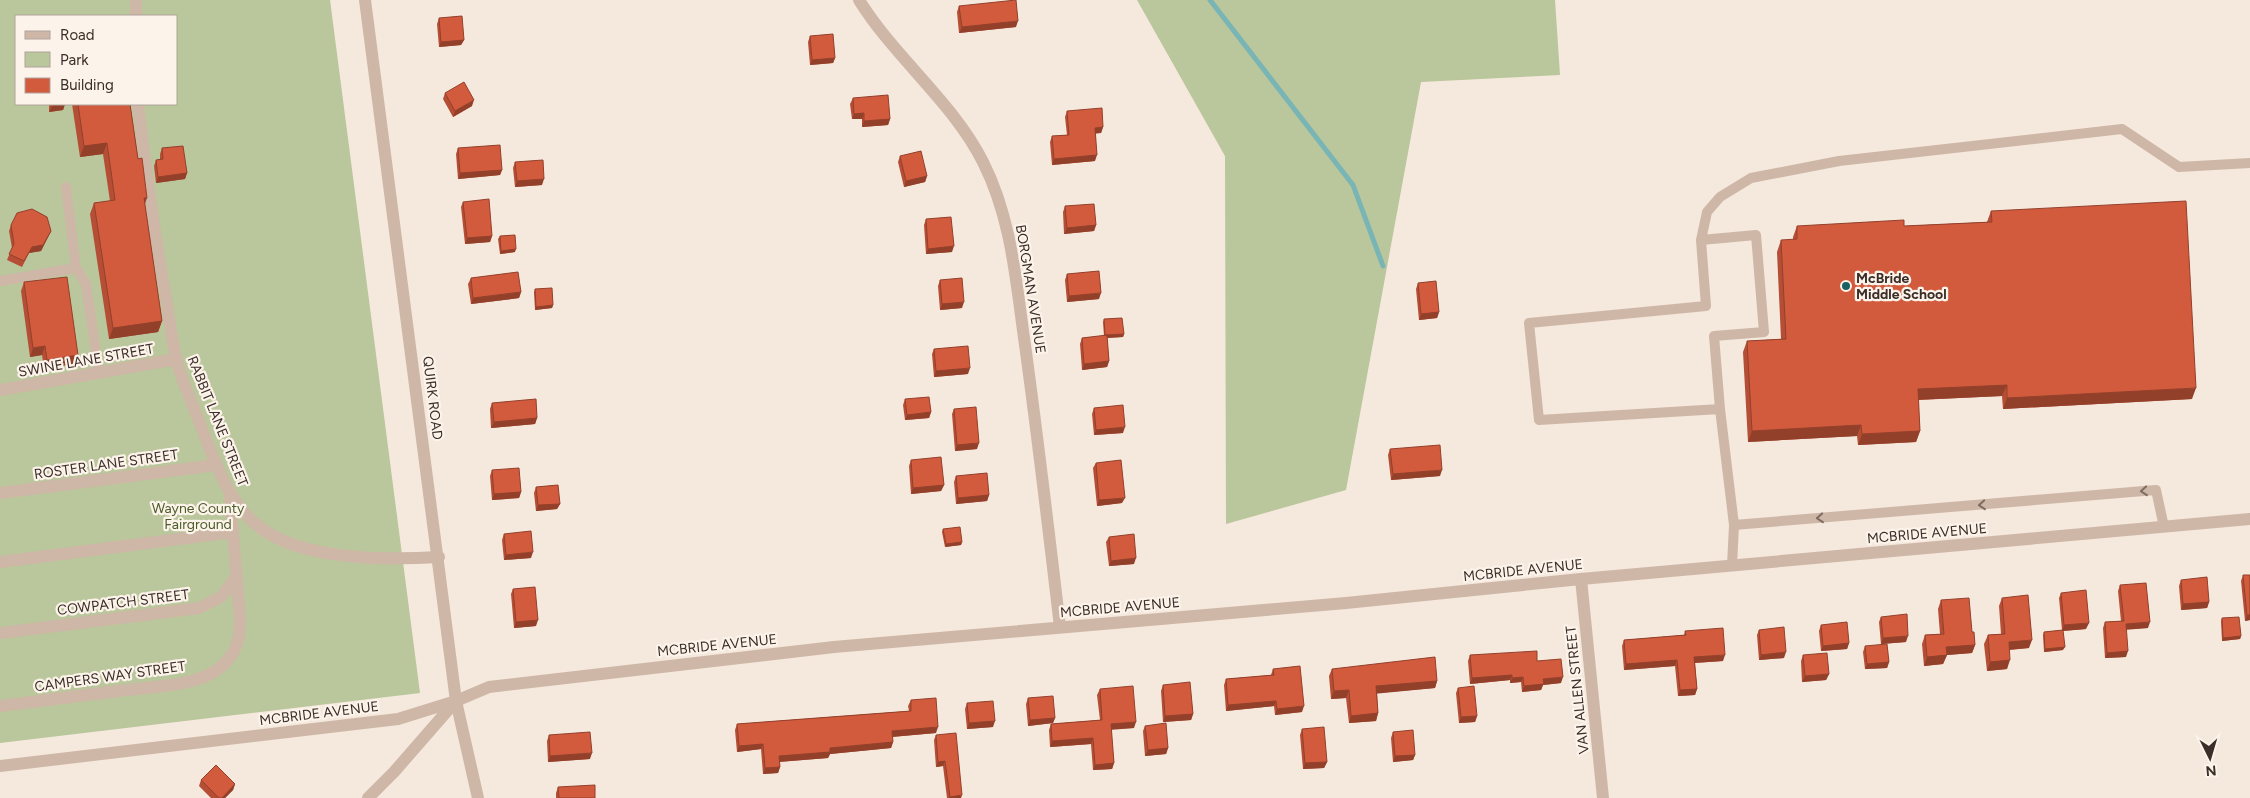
<svg xmlns="http://www.w3.org/2000/svg" width="2250" height="798" font-family="Figtree,sans-serif">
<rect width="100%" height="100%" fill="#f5e8dd"/>
<path fill="#bac69b" fill-rule="evenodd" d="M0 0H330L420 693 0 743ZM16 16H176V104H16Z
M1137 0H1555L1560 75 1421 82 1346 490 1226 524 1225 156Z"/>
<g fill="none" stroke-linecap="round" stroke-linejoin="round">
<path stroke="#79b5b5" stroke-width="5" d="M1210 0 1353 185 1383 266"/>
<path stroke="#cfb7a7" stroke-width="10" d="M66 187 76 268 86 284 99 374
M1701 240 1756 235 1764 332 1714 336 1720 409
M0 281 76 268
M1734 525 1720 409 1539 420 1529 323 1706 306 1701 240 1707 212 1720 197 1751 178 1839 161 2122 129 2179 167 2250 163
M1732 566 1734 525 2156 490 2164 527"/>
<path stroke="#cfb7a7" stroke-width="12" d="M136 0V16
M859 0C895 58 953 102 983 162 1012 219 1016 283 1025 345 1038 439 1049 533 1060 627
M138 104C145 167 154 229 165 292 169 314 171 337 176 359 183 385 196 411 205 437 219 472 232 509 265 531 308 560 388 560 439 557
M0 390 177 359
M0 493 216 465
M0 562 233 532
M1581 579 1603 798
M0 633 199 608 221 597 237 576
M0 706C39 701 79 696 118 691 147 687 195 687 218 669 236 656 240 640 240 619L230 496
M0 766 398 719 456 701 489 687 834 647 1346 603 1581 579 2250 519
M368 798 394 772 455 702"/>
<path stroke="#cfb7a7" stroke-width="12" d="M365 0 456 701 478 798"/>
</g>
<path fill="#b54e35" d="M959 6 1016 27 959 33 957 12Z
M439 18 464 40 461 45 439 47 437 24Z
M810 36 835 58 833 63 810 65 808 42Z
M445 93 472 106 453 117 443 99Z
M853 98 890 119 888 125 862 127V119H852L850 104Z
M49 104H65L63 110 49 112Z
M72 104H130L162 321 158 332 109 339 90 214 94 203 110 201 103 154 80 157Z
M1067 111 1103 127 1101 133H1096L1095 161 1052 165 1050 142 1052 136 1067 135 1065 117Z
M162 148 187 173 185 179 156 183 154 166 156 160H160V154Z
M458 148 502 170 500 175 458 179 456 154Z
M900 156 927 176 925 182 904 187 898 162Z
M515 162 542 185 515 187 513 168Z
M463 202 492 236 490 242 465 244 461 207Z
M1065 206 1096 225 1094 231 1064 234 1063 212Z
M1991 211 2192 399 2003 409 2002 396 1918 400 1920 431 1916 442 1858 445 1857 436 1748 442 1743 352 1747 341 1781 339 1777 252 1781 240H1793V237L1797 226H1904L1987 222Z
M926 219 952 252 926 254 924 225Z
M11 225 51 231 41 251 29 253 22 267 7 260 12 248 9 231Z
M500 236 515 252 500 254 498 239Z
M1067 274 1099 299 1067 302 1065 280Z
M471 278 521 292 519 298 471 304 468 284Z
M940 280 962 308 940 310 938 286Z
M24 282 78 355 75 364 44 368 42 355 30 357 21 291Z
M1418 283 1439 312 1437 318 1419 320 1416 289Z
M535 289 553 305 552 308 535 310 534 292Z
M1104 319 1124 334 1123 337 1107 338 1109 361 1107 367 1082 370 1080 344 1082 338 1104 336 1103 322Z
M934 349 968 374 934 377 932 354Z
M905 399 931 412 929 418 905 420 903 405Z
M492 403 537 418 535 424 491 428 490 409Z
M1094 408 1123 433 1094 435 1092 414Z
M954 409 977 449 955 451 952 414Z
M1390 449 1440 476 1391 480 1388 455Z
M911 460 944 485 941 491 911 494 909 466Z
M1096 463 1122 503 1097 506 1093 468Z
M492 470 521 492 519 498 492 500 490 476Z
M956 476 989 495 987 501 956 504 954 482Z
M536 487 560 504 557 509 536 511 534 493Z
M943 529 962 542 961 545 945 547 942 532Z
M504 534 531 558 504 560 502 540Z
M1109 537 1134 564 1109 566 1106 542Z
M2243 575 2250 620 2245 621 2241 581Z
M2181 580 2209 602 2207 608 2181 610 2179 586Z
M2120 585 2148 628 2126 629V657L2105 658 2103 628 2105 622 2121 621 2118 591Z
M513 589 536 626 514 628 511 594Z
M2061 593 2086 629 2063 631V650L2044 652 2043 635 2044 632 2062 630 2059 598Z
M2002 598 2029 648 2009 650 2007 669 1987 671 1984 644 1988 635 2001 634 1999 606Z
M1941 600 1972 632 1975 645 1972 653 1947 655 1943 664 1924 666 1922 644 1925 635 1940 634 1938 609Z
M1881 617 1906 642 1881 644 1879 622Z
M2222 618 2241 636 2240 639 2222 641 2221 621Z
M1821 625 1849 643 1847 649 1821 651 1819 631Z
M1759 630 1784 658 1759 660 1757 635Z
M1685 631 1723 661 1695 663 1697 689 1695 695 1678 696 1675 666 1624 670 1622 646 1624 640 1684 635Z
M1865 646 1889 662 1887 668 1865 669 1863 652Z
M1470 655 1537 661 1561 683 1543 685 1541 690 1522 692 1521 682 1510 683V680L1470 684 1468 661Z
M1803 655 1829 674 1826 680 1802 682 1801 661Z
M1273 669 1302 712 1275 715 1274 706 1226 711 1224 685 1226 679 1271 675Z
M1332 669 1437 681 1435 688 1377 693 1378 713 1376 721 1349 723 1346 698 1331 699 1329 676Z
M1163 685 1193 714 1191 720 1163 722 1161 691Z
M1458 688 1477 716 1475 722 1459 723 1456 693Z
M1100 689 1134 728 1111 729 1114 763 1112 769 1093 770 1091 744 1050 747 1049 730 1051 724 1100 720 1097 695Z
M1028 698 1055 718 1053 723 1028 726 1026 704Z
M911 700 936 733 892 737 893 742 891 748 830 754 828 758 779 762 780 767 778 773 763 774 761 749 737 752 735 730 737 724 909 711 908 706Z
M967 703 993 727 967 729 965 709Z
M1145 726 1168 748 1166 754 1145 756 1143 731Z
M1302 729 1327 762 1324 768 1303 769 1300 735Z
M1393 732 1415 755 1413 760 1393 762 1391 738Z
M549 735 590 759 548 762 547 741Z
M936 735 961 798H947L943 766 936 767 934 740Z
M201 780 235 784 233 790 225 798H211L199 786Z
M558 787 595 798H556V793Z"/>
<path fill="#93402b" d="M1018 21 1016 27 959 33 962 27Z
M464 40 461 45 439 47 441 42Z
M835 58 833 63 810 65 812 60Z
M474 100 472 106 453 117 455 111Z
M65 104 63 110 49 112 52 106Z
M864 113 862 119H852L854 114Z
M890 119 888 125 862 127 864 121Z
M1103 127 1101 133 1093 134 1095 128Z
M107 143 103 154 80 157 84 146Z
M1097 155 1095 161 1052 165 1054 159Z
M502 170 500 175 458 179 460 173Z
M187 173 185 179 156 183 158 177Z
M927 176 925 182 904 187 906 181Z
M544 179 542 185 515 187 517 181Z
M144 198H147L143 209Z
M1096 225 1094 231 1064 234 1067 228Z
M51 231 41 251 29 253 22 267 32 247Z
M492 236 490 242 465 244 467 238Z
M954 246 952 252 926 254 928 249Z
M516 249 515 252 500 254 501 251Z
M521 292 519 298 471 304 473 298Z
M1101 293 1099 299 1067 302 1069 296Z
M964 302 962 308 940 310 942 304Z
M553 305 552 308 535 310 536 307Z
M1439 312 1437 318 1419 320 1421 314Z
M162 321 158 332 109 339 113 328Z
M1124 334 1123 337 1104 338 1105 335Z
M45 346 42 355 30 357 33 348Z
M78 355 75 364 44 368 47 360Z
M1109 361 1107 367 1082 370 1084 364Z
M970 368 968 374 934 377 936 371Z
M2007 385 2002 396 1914 400 1918 389Z
M2196 388 2192 399 2003 409 2007 398Z
M931 412 929 418 905 420 907 415Z
M537 418 535 424 491 428 494 422Z
M1861 425 1857 436 1748 442 1752 431Z
M1125 427 1123 433 1094 435 1096 430Z
M1920 431 1916 442 1858 445 1862 434Z
M979 443 977 449 955 451 957 445Z
M1442 470 1440 476 1391 480 1393 474Z
M944 485 941 491 911 494 913 488Z
M521 492 519 498 492 500 494 494Z
M989 495 987 501 956 504 958 498Z
M1125 498 1122 503 1097 506 1099 500Z
M560 504 557 509 536 511 538 505Z
M962 542 961 545 945 547 946 544Z
M533 552 531 558 504 560 506 555Z
M1136 558 1134 564 1109 566 1111 561Z
M2209 602 2207 608 2181 610 2183 604Z
M2247 615H2250V620L2245 621Z
M538 620 536 626 514 628 516 622Z
M2150 622 2148 628 2124 630 2126 624Z
M2089 623 2086 629 2062 631 2064 625Z
M1908 636 1906 642 1881 644 1883 638Z
M2241 636 2240 639 2222 641 2223 638Z
M2032 640 2029 648 2006 650 2009 642Z
M1849 643 1847 649 1821 651 1823 646Z
M1975 645 1972 653 1947 655 1943 664 1924 666 1927 657 1946 647Z
M2065 647 2063 650 2044 652 2045 649Z
M2128 651 2126 657 2105 658 2107 653Z
M1786 652 1784 658 1759 660 1761 655Z
M1725 655 1723 661 1692 663 1694 657Z
M1677 660 1675 666 1624 670 1626 664Z
M2010 660 2007 669 1987 671 1990 662Z
M1889 662 1887 668 1865 669 1867 664Z
M1829 674 1826 680 1802 682 1805 676Z
M1512 675 1510 680 1470 684 1472 678Z
M1523 677 1521 682 1510 683 1512 678Z
M1563 677 1561 683 1543 685 1541 690 1522 692 1524 686 1543 679Z
M1437 681 1435 688 1373 694 1376 686Z
M1697 689 1695 695 1678 696 1680 690Z
M1349 690 1346 698 1331 699 1334 691Z
M1276 701 1274 706 1226 711 1228 705Z
M1304 706 1302 712 1275 715 1277 709Z
M1378 713 1376 721 1349 723 1351 716Z
M1193 714 1191 720 1163 722 1165 716Z
M1477 716 1475 722 1459 723 1461 717Z
M1055 718 1053 723 1028 726 1030 720Z
M995 721 993 727 967 729 969 723Z
M1136 722 1134 728 1109 730 1111 724Z
M938 727 936 733 890 737 892 731Z
M1093 738 1091 744 1050 747 1052 741Z
M893 742 891 748 830 754 828 758 777 762 779 756 830 748Z
M763 744 761 749 737 752 739 746Z
M1168 748 1166 754 1145 756 1148 750Z
M592 753 590 759 548 762 550 756Z
M1415 755 1413 760 1393 762 1395 756Z
M945 761 943 766 936 767 938 762Z
M1327 762 1324 768 1303 769 1305 763Z
M1114 763 1112 769 1093 770 1095 765Z
M780 767 778 773 763 774 765 768Z
M235 784 233 790 225 798H222Z
M962 795 961 798H949L950 797Z"/>
<path fill="#d25b3e" stroke="#93402b" d="M1016 0 1018 21 962 27 959 6Z
M462 16 464 40 441 42 439 18Z
M833 34 835 58 812 60 810 36Z
M464 82 474 100 455 111 445 93Z
M888 95 890 119 864 121V113L854 114 853 98Z
M51 104H65L52 106Z
M78 104H130L138 159 142 158 147 198H144L162 321 113 328 94 203 115 200 107 143 84 146Z
M1102 108 1103 127 1095 128 1097 155 1054 159 1052 136 1069 135 1067 111Z
M500 145 502 170 460 173 458 148Z
M183 146 187 173 158 177 156 160 163 159 162 148Z
M921 151 927 176 906 181 900 156Z
M543 160 544 179 517 181 515 162Z
M489 199 492 236 467 238 463 202Z
M2186 201 2196 388 2007 398V385L1918 389 1920 431 1862 434 1861 425 1752 431 1747 341 1786 339 1781 240 1797 239V226L1904 220V226L1992 222 1991 211Z
M1094 204 1096 225 1067 228 1065 206Z
M32 209 47 217 51 231 43 245 32 247 24 261 9 254 14 244 11 225 17 213Z
M951 217 954 246 928 249 926 219Z
M515 235 516 249 501 251 500 236Z
M1099 271 1101 293 1069 296 1067 274Z
M518 272 521 292 473 298 471 278Z
M67 277 78 355 47 360 45 346 33 348 24 282Z
M962 278 964 302 942 304 940 280Z
M1436 281 1439 312 1421 314 1418 283Z
M552 288 553 305 536 307 535 289Z
M1122 318 1124 334 1105 335 1104 319Z
M1107 335 1109 361 1084 364 1082 338Z
M968 346 970 368 936 371 934 349Z
M929 397 931 412 907 415 905 399Z
M536 399 537 418 494 422 492 403Z
M1123 405 1125 427 1096 430 1094 408Z
M976 407 979 443 957 445 954 409Z
M1440 445 1442 470 1393 474 1390 449Z
M941 457 944 485 913 488 911 460Z
M1121 460 1125 498 1099 500 1096 463Z
M519 468 521 492 494 494 492 470Z
M987 473 989 495 958 498 956 476Z
M558 485 560 504 538 505 536 487Z
M960 527 962 542 946 544 943 529Z
M531 531 533 552 506 555 504 534Z
M1134 534 1136 558 1111 561 1109 537Z
M2243 575H2250V615H2247Z
M2207 577 2209 602 2183 604 2181 580Z
M2146 583 2150 622 2126 624 2128 651 2107 653 2105 622 2124 621 2120 585Z
M535 587 538 620 516 622 513 589Z
M2086 590 2089 623 2064 625 2061 593Z
M2028 595 2032 640 2009 642 2010 660 1990 662 1988 635 2005 634 2002 598Z
M1969 598 1972 632H1974L1975 645 1946 647 1947 655 1927 657 1925 635 1944 634 1941 600Z
M1907 614 1908 636 1883 638 1881 617Z
M2239 617 2241 636 2223 638 2222 618Z
M1847 622 1849 643 1823 646 1821 625Z
M1784 627 1786 652 1761 655 1759 630Z
M1723 628 1725 655 1694 657 1697 689 1680 690 1677 660 1626 664 1624 640 1686 635 1685 631Z
M2063 630 2065 647 2045 649 2044 632Z
M1887 644 1889 662 1867 664 1865 646Z
M1537 651V661L1561 659 1563 677 1543 679 1544 684 1524 686 1523 677 1512 678V675L1472 678 1470 655Z
M1827 653 1829 674 1805 676 1803 655Z
M1435 657 1437 681 1376 686 1378 713 1351 716 1349 690 1334 691 1332 669Z
M1300 666 1304 706 1277 709 1276 701 1228 705 1226 679 1274 675 1273 669Z
M1190 682 1193 714 1165 716 1163 685Z
M1133 686 1136 722 1111 724 1114 763 1095 765 1093 738 1052 741 1051 724 1102 720 1100 689Z
M1474 686 1477 716 1461 717 1458 688Z
M1053 696 1055 718 1030 720 1028 698Z
M936 698 938 727 892 731 893 742 830 748V752L779 756 780 767 765 768 763 744 739 746 737 724 911 711V700Z
M993 701 995 721 969 723 967 703Z
M1166 723 1168 748 1148 750 1145 726Z
M1324 727 1327 762 1305 763 1302 729Z
M1413 730 1415 755 1395 756 1393 732Z
M590 732 592 753 550 756 549 735Z
M956 733 962 795 950 797 945 761 938 762 936 735Z
M216 765 235 784 222 798H219L201 780Z
M595 785V798H559L558 787Z"/>
<defs><path id="oneway-chevron" d="M-2-3.5L2.5 0L-2 3.5" fill="none" stroke-width="1.6" stroke-linecap="round" stroke-linejoin="round" transform="scale(1.25)"/></defs>
<g stroke="#7e6b61">
<use href="#oneway-chevron" transform="translate(2144 491) rotate(175)"/>
<use href="#oneway-chevron" transform="translate(1982 505) rotate(175)"/>
<use href="#oneway-chevron" transform="translate(1820 518) rotate(175)"/>
</g>
<circle fill="#196061" stroke="#fcf3ea" stroke-width="2" cx="1846" cy="286" r="5"/>
<g text-anchor="middle" stroke-width="4.5" stroke-linejoin="round" paint-order="stroke">
<g font-size="14" font-weight="bold" fill="#3b2d28" stroke="#fcf3ea" text-anchor="start">
<text x="1856" y="283">McBride<tspan x="1856" dy="16">Middle School</tspan></text>
</g>
<g font-size="14" fill="#3b2d28" stroke="#fcf3ea">
<text transform="translate(1031 289) rotate(81)" y="5">BORGMAN AVENUE</text>
<text transform="translate(86 360) rotate(-10)" y="5">SWINE LANE STREET</text>
<text transform="translate(433 398) rotate(83)" y="5">QUIRK ROAD</text>
<text transform="translate(218 421) rotate(68)" y="5">RABBIT LANE STREET</text>
<text transform="translate(106 464) rotate(-8)" y="5">ROSTER LANE STREET</text>
<text transform="translate(1927 533) rotate(-5)" y="5">MCBRIDE AVENUE</text>
<text transform="translate(1523 570) rotate(-6)" y="5">MCBRIDE AVENUE</text>
<text transform="translate(123 602) rotate(-7)" y="5">COWPATCH STREET</text>
<text transform="translate(1120 607) rotate(-5)" y="5">MCBRIDE AVENUE</text>
<text transform="translate(717 645) rotate(-6)" y="5">MCBRIDE AVENUE</text>
<text transform="translate(110 676) rotate(-8)" y="5">CAMPERS WAY STREET</text>
<text transform="translate(1577 690) rotate(-96)" y="5">VAN ALLEN STREET</text>
<text transform="translate(319 713) rotate(-7)" y="5">MCBRIDE AVENUE</text>
</g>
<g font-size="14" fill="#4c5c29" stroke="#fcf3ea">
<text x="198" y="513">Wayne County<tspan x="198" dy="16">Fairground</tspan></text>
</g>
</g>
<rect x="15" y="15" width="162" height="90" fill="#fcf3ea" stroke="#afa49c"/>
<rect x="25" y="31" width="25" height="8" fill="#cfb7a7" stroke="#afa49c"/>
<text x="60" y="40" font-size="15" fill="#3b2d28">Road</text>
<rect x="25" y="52" width="25" height="15" fill="#bac69b" stroke="#afa49c"/>
<text x="60" y="65" font-size="15" fill="#3b2d28">Park</text>
<rect x="25" y="78" width="25" height="15" fill="#d25b3e" stroke="#afa49c"/>
<text x="60" y="90" font-size="15" fill="#3b2d28">Building</text>
<g transform="translate(2210 758) rotate(175)" stroke="#fcf3ea" stroke-width="4" paint-order="stroke">
<path d="M0-4L9 19L0 12L-9 19Z" fill="#3b2d28"/>
<text y="-8" font-size="14" font-weight="bold" text-anchor="middle" fill="#3b2d28">N</text>
</g>
</svg>
